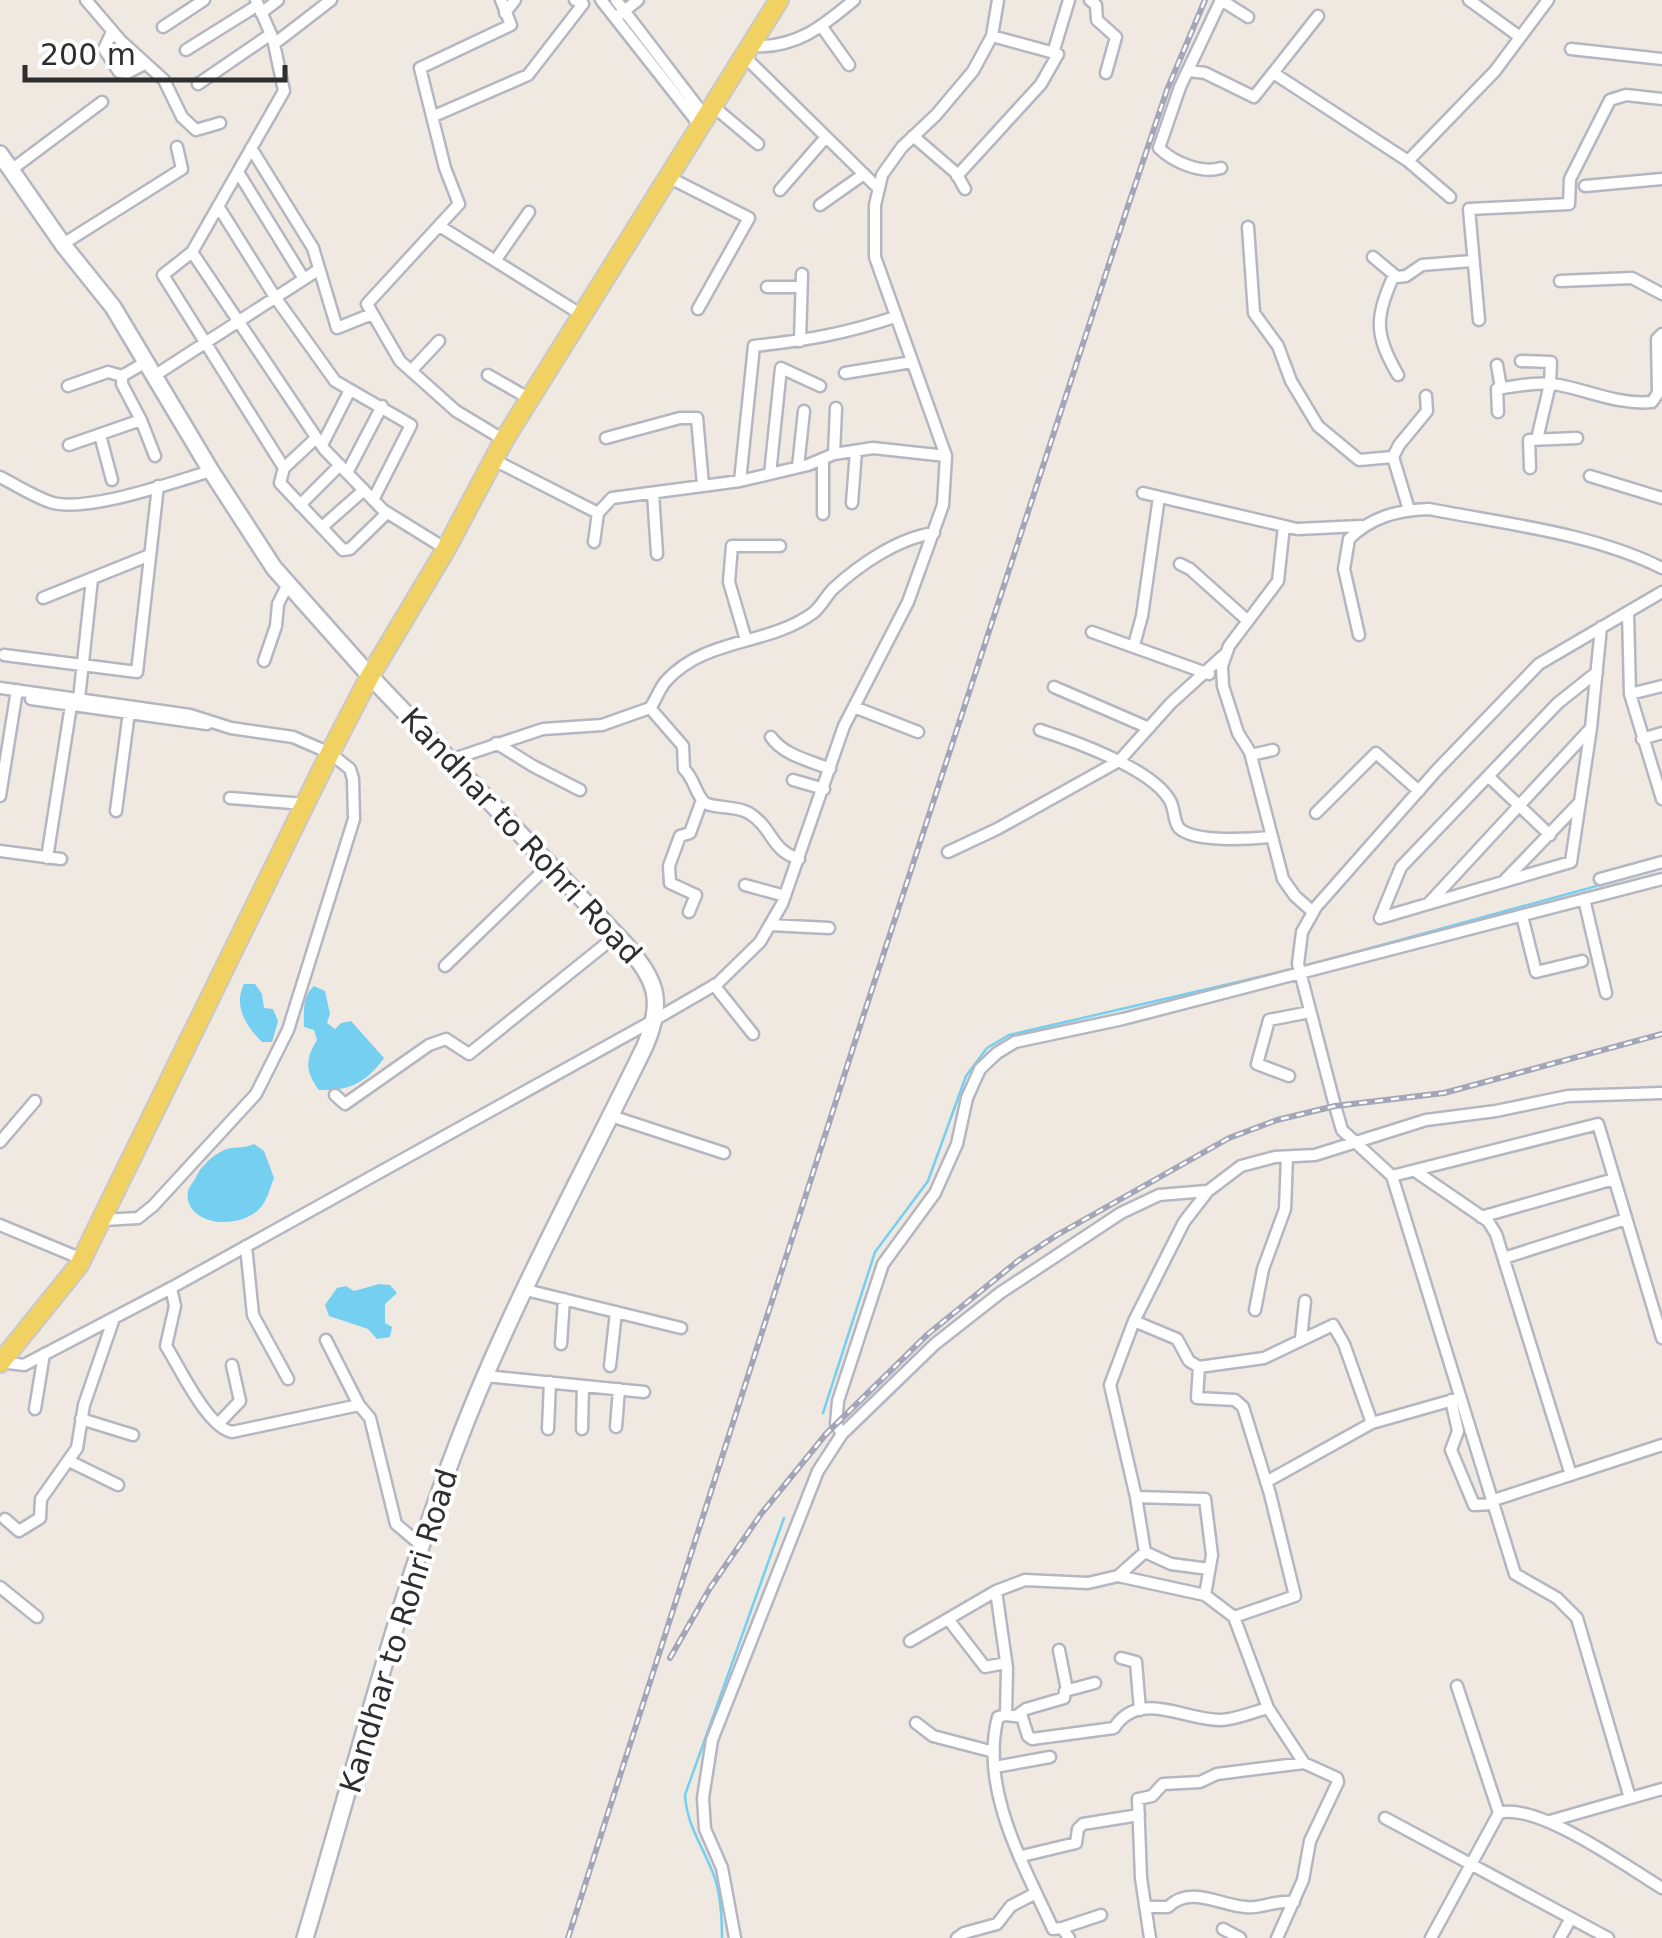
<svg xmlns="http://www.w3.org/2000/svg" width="1662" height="1938" viewBox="0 0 1662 1938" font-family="'DejaVu Sans',sans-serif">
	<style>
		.water { fill: #75cff0 }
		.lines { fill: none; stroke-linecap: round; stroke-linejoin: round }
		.stream { stroke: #75cff0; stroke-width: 2.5 }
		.street-casing { stroke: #b4b7c1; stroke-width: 15 }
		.secondary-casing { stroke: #b4b7c1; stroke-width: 20 }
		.primary-casing { stroke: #c9c9c9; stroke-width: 22 }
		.street { stroke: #fff; stroke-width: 10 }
		.secondary { stroke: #fff; stroke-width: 15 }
		.primary { stroke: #f2d163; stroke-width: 18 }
		.rail-casing { stroke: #a3a6b8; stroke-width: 6 }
		.rail { stroke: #fff; stroke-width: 2.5; stroke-dasharray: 8; stroke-linecap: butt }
		.labels { text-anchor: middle; stroke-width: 8; stroke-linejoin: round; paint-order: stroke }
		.street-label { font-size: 30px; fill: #2e2e2e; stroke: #fff }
	</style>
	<rect width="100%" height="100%" fill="#efe9e1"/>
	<path class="water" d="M244,984h11l7,10 2,14 9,1 5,12 -6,21h-10c-16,-16 -29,-36 -18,-58z
		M314,986l11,5 5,23 -3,9 8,6 6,-6 10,-2 33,37c-18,25 -35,33 -65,32 -14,-19 -14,-30 -2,-50l-3,-10 -10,-3c0,-15 -2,-31 10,-41z
		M254,1144l10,7 10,27c-4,9 -6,21 -13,29 -22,26 -79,17 -73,-16 1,-5 6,-9 8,-14 4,-10 17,-22 28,-27 9,-4 20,-1 30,-6z
		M379,1284l11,1 7,8 -12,11v19l7,4 -2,10 -13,2 -9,-10 -39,-13 -4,-11 12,-17 9,-2 8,5z"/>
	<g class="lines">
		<path class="stream" d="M1302,967l360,-99
			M823,1413l52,-161 53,-71 38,-105 21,-28 22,-13 285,-66
			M722,1938c0,-22 -1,-45 -9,-65 -11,-28 -26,-47 -28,-78l99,-277"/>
		<defs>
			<path id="street" d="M86,0l35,41 43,39 18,37 14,13 24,-7
				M256,0l17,39 11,52 -92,161 -29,23 121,193
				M501,0l10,25 -91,43 25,100 14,36 -92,100 33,57 56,50 48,29
				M601,0l100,127
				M616,0l91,119
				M1090,0l6,5 1,15 19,17 -10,36
				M1221,0l27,17
				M1469,0l51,37
				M261,13l17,-13
				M505,13l10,-13
				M619,15l19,-15
				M163,27l41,-27
				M822,27l27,38
				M112,32l-8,17 15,23 8,1 17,-9
				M274,44l57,-44
				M751,46c44,3 71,-19 103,-46
				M1571,49l91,10
				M186,50l72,-45
				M1053,53l16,-53
				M745,57l134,132
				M1189,71l16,2 49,24 64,-81
				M1278,76l130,85 42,36
				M198,84l73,-50
				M714,107l44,37
				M434,116l94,-41 55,-71 -8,-4
				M913,136l43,37 9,16
				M251,148l62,100 24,80 35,-14
				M1408,161l87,-90 53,-71
				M1221,168c-20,6 -48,-6 -62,-20l21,-61 41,-87
				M11,170l91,-68
				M238,172l66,107
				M957,176l84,-92 17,-30 -66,-18
				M670,178l79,40 -51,91
				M1585,186l77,-7
				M780,190l46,-53
				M820,205l44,-31
				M218,206l57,91 60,84 76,44 -38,75
				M441,227l141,88
				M1248,227l6,86 24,33 13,35 27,45 41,34 34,-3
				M63,244l119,-75 -5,-22
				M192,252l132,197 59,61 63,39
				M1373,257l24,20 9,-1 16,-11 50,-4
				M495,261l34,-49
				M1394,275c-19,43 -20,59 4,100
				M1560,281l72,-3 30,16
				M767,287h34
				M1479,320l-10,-111 100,-5 1,-25 40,-79 16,-5 36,4
				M800,341l2,-67
				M1521,361l30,1 -1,22 -13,55
				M1497,365l4,23
				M411,371l28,-30
				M845,373l67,-11
				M488,375l42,24
				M154,376l164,-106
				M68,386l40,-14 14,4
				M1498,412l-1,-23c20,-3 42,-8 62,-4 31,6 60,20 93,17l6,-9 -1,-54 5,-5
				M141,420l14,36
				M100,435l12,45
				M316,438l-32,30 -4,15 63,67 7,-1 37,-36
				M606,438l74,-20h17l6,67
				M69,445l72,-25 -19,-36v-8l24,-14
				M322,445l28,-55
				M834,454l2,-46
				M494,460l104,53
				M798,467l6,-56
				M1530,468l-1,-28 48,-2
				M347,473l35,-67
				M770,474l11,-106 39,18
				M1590,476l72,22
				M0,477c16,8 33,19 50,25 35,12 123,-20 161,-31
				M740,481l14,-135c54,-6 90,-12 141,-29
				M653,493l4,61
				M1143,493l154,36 64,-3
				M852,503l4,-52
				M300,505l40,-40
				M1409,510l-16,-53 6,-12 28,-34 -1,-15
				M823,514v-55
				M1284,526l-6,55 -49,65 -7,20 1,20 15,47 12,19 33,127 12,17 18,16
				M322,527l42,-37
				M594,542l4,-29 14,-15 128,-17 68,-16 26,-11 39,-6 73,8
				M1180,564l10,5 58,52
				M43,598l107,-43
				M1628,612l2,82 32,105
				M1092,632l117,42
				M1359,635l-15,-66 5,-30c22,-22 49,-29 80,-30 77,15 163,24 233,59
				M746,640l-17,-58 3,-36h48
				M1134,645l8,-29 17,-119
				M4,655l133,17 21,-186
				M264,661l12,-35 2,-22 10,-20
				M1054,687l95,41
				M0,688l190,27 41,13 62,9 37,16 20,16 3,10 1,40 -66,211 -32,64 -103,112 -15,12 -35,2
				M1630,694l32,-8
				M31,699l176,25
				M79,699l13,-120
				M854,707l64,25
				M650,708l33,38 1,23c10,9 11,24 20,33 8,7 31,3 45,11 25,16 21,37 50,46
				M1040,730c34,11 110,38 129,69 6,8 4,22 10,29 15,15 72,11 91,9
				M771,737c12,18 40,24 59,32
				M1642,739l20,-6
				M496,743l37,23 47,24
				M1251,755l22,-5
				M450,760l93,-31 59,-4 48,-17c6,-8 9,-19 16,-27 40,-44 102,-35 147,-68 8,-6 13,-17 20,-24 26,-24 65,-51 101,-56
				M1488,776l62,59
				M793,780l31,9
				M0,796l17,-106
				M230,798l75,6
				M116,811l13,-99
				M1316,813l60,-60 43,38
				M0,851l61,8
				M948,852l49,-23 122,-68 52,-58 53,-48
				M47,858l25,-159
				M1600,879l62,-17
				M1504,881l75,-78
				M745,885l40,11
				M1584,899l22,94
				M1429,903l162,-175
				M689,912l7,-17 -26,-12 -1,-17 11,-30 10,-3 12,-33
				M1522,916l14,56 46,-11
				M1380,918l191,-56 20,-134 10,-101
				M1380,918l21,-51 157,-164 39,-31
				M770,925l59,3
				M445,966l105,-102
				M714,985l39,49
				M1289,1076l-32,-12 12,-44 41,-8
				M335,1095l10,9 84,-59 17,-6 23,15 148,-119
				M611,1116l113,37
				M0,1142l35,-41
				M1415,1171l73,50 8,13 75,241
				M1392,1176l206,-52 64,214
				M1481,1217l133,-38
				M0,1225l82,34
				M246,1246l7,69 35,64
				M1504,1258l122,-39
				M171,1288l4,18 -9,40c14,22 41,81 66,86l127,-27 11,13 26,106 26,22
				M526,1290l155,38
				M1255,1310l8,-41 22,-60 2,-52
				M1134,1321l43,18 12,22 10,6 -2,31 38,2 8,7 27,87 25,102 -61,21
				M1301,1339l4,-38
				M326,1340l33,65
				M561,1344l3,-45
				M0,1362l24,3 147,-77 485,-269 62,-36 42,-41 22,-38 62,-178 64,-124 35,-97 3,-49 -71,-199v-52l7,-30 20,-28 34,-32 37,-44 19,-35 6,-36
				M610,1366l6,-54
				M1199,1367l65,-9 69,-33 11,19 28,79
				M486,1376l158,16
				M1451,1400l7,31 -7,19 23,55 18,-1
				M35,1409l9,-55
				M81,1419l52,16
				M219,1423l21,-22 -8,-36
				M616,1427l3,-38
				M548,1429l2,-47
				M582,1429l1,-43
				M842,1434l93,-90 65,-51 121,-80 38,-18 48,-4
				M69,1461l49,24
				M1266,1482l106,-59 88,-25
				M1136,1497l69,2 7,56 -7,40
				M1491,1501l171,-56
				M5,1519l14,12 21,-13 1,-19 36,-51 7,-43 30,-87
				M1145,1552l26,12 38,5
				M1118,1576l87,19 29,22 34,91 36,55 33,15 1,4 -28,59 -7,39 -26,58
				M0,1587l37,30
				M996,1591l11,77 -1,47 -8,2c-19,72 26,148 55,212l9,-1 7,10
				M948,1619l37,48 21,-4
				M910,1641l86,-50 29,-11 63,3 30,-7 27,-24 -9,-55 -26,-112 24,-64 50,-99 24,-31 33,-25 34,-9 40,-2 111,-35 70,-9 72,-15 94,-3
				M1059,1650l8,40
				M1121,1658l15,4 4,48
				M1457,1686l42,127
				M1019,1714l7,-5 38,-11 1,-7 30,-8
				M1006,1715l16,2 6,19 4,3 82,-11c25,-39 70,-8 106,-8 14,0 33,-8 48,-12
				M916,1723l17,13 61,16
				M995,1767l55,-10
				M1630,1798l-53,-180 -20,-20 -42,-24 -123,-398 -50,-46 -7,-24 -37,-142 4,-32 14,-25 120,-136 103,-107 123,-72
				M1385,1818l223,120
				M1550,1821l112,-32
				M1022,1856l54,-13 2,-14 5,-5 56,-9
				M1145,1907h23c22,-22 51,-2 78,0 14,2 29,-7 48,-5
				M1062,1928l39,-13
				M1223,1929l17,9
				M735,1938l-13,-70 -17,-39 -2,-31 9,-58 106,-269 24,-37 -6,-10 2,-23 45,-137 52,-71 22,-49 10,-46 13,-29 17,-16 18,-11 108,-23 539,-140
				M957,1938l7,-5 33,-9 14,-18 25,-13
				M1150,1938l-9,-60 -3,-79 14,-3 11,-12 37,-2 17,-8 87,-11
				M1431,1938l68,-125c39,-11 128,54 163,75
				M1560,1938l11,-20"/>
			<path id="secondary" d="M0,154l64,92 49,61 98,164 63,97 96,108 256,269c31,37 38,55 19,101 -64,132 -136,262 -188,399 -61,160 -103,329 -152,493"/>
			<path id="primary" d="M0,1363l79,-98 251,-512 40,-77 76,-127 58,-109 275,-440"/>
		</defs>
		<use href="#street" class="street-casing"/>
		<use href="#secondary" class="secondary-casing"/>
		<use href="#primary" class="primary-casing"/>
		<use href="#street" class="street"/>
		<use href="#secondary" class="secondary"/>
		<use href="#primary" class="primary"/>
		<defs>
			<path id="rail" d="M670,1658l40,-70 51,-74 65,-80 102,-100 91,-74 38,-25 172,-97 48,-18 58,-14 109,-13 218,-59
				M568,1938l293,-915 267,-817 39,-116 38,-90"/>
		</defs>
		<use href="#rail" class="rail-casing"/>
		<use href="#rail" class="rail"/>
	</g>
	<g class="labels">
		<g class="street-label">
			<text transform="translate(521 836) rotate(47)" y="10">Kandhar to Rohri Road</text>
			<text transform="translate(399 1631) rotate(-73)" y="10">Kandhar to Rohri Road</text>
		</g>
	</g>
	<path d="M25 65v15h260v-15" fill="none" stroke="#2e2e2e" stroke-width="5"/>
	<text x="40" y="65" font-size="30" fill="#2e2e2e" stroke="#ffffff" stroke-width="8" paint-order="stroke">200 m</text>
</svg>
